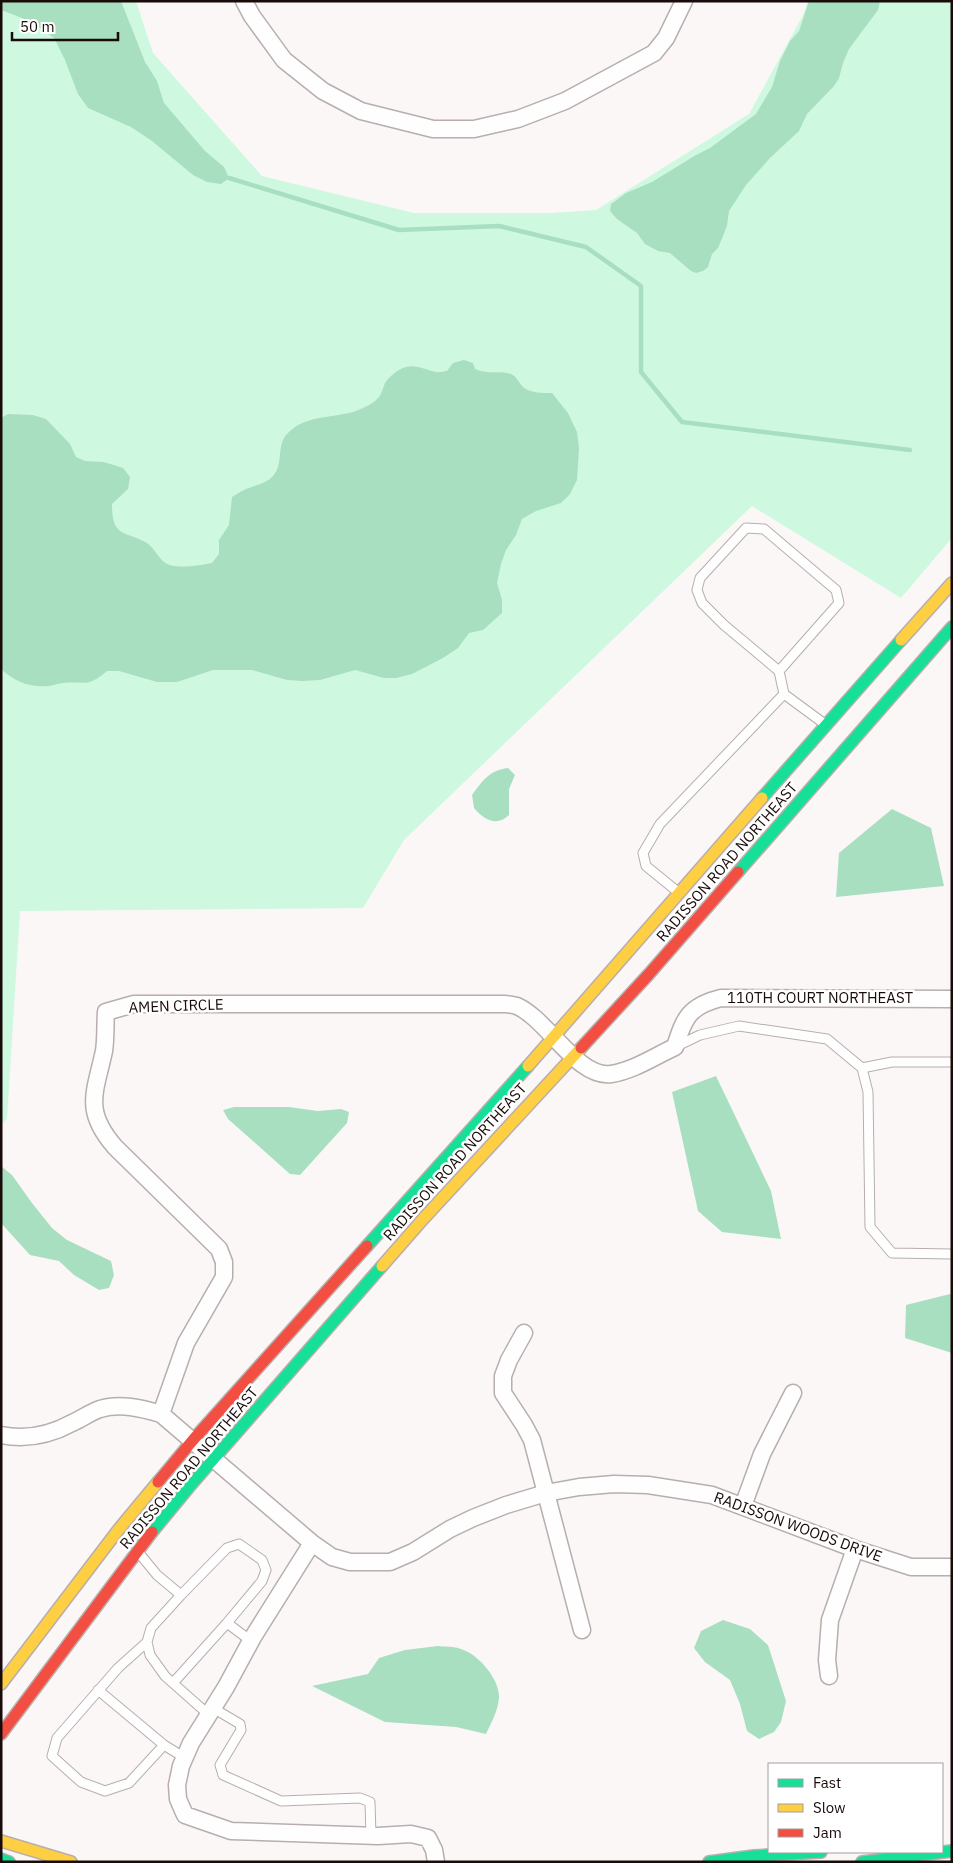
<svg xmlns="http://www.w3.org/2000/svg" width="953" height="1863" viewBox="0 0 953 1863" font-family="'IBM Plex Sans',sans-serif">
	<style>
		.green { fill: #cff8e0 }
		.water { fill: #a8dfc0 }
		.lines { fill: none; stroke-linecap: round; stroke-linejoin: round }
		.stream { stroke: #a8dfc0; stroke-width: 4.5 }
		.lane-casing { stroke: #b7aead; stroke-width: 11 }
		.street-casing { stroke: #b7aead; stroke-width: 19 }
		.fast-casing { stroke: #b7aead; stroke-width: 14 }
		.slow-casing { stroke: #b7aead; stroke-width: 14 }
		.jam-casing { stroke: #b7aead; stroke-width: 14 }
		.lane { stroke: #fffefe; stroke-width: 9 }
		.street { stroke: #fffefe; stroke-width: 16 }
		.fast { stroke: #16e098; stroke-width: 11 }
		.slow { stroke: #ffcf43; stroke-width: 11 }
		.jam { stroke: #f24e42; stroke-width: 11 }
		.labels { text-anchor: middle; stroke-width: 5; stroke-linejoin: round; paint-order: stroke }
		.street-label { font-size: 15px; fill: #180b09; stroke: #fff }
	</style>
	<rect width="100%" height="100%" fill="#fcf7f7"/>
	<path class="green" d="M1,1h135l17,52 109,123 152,37h138l44,-3 153,-96 54,-99 5,-14h144v537l-51,60 -149,-92 -348,334 -41,68 -343,3 -13,208 -6,6z"/>
	<path class="water" d="M1,1h120l24,61 12,19 7,22 41,48 19,16 5,11 -8,6 -14,-2 -14,-7 -41,-34 -21,-14 -43,-19 -10,-14 -13,-34 -11,-22 -24,-17 -29,-11z
		M809,1h71l-2,9 -29,39 -6,14 -4,15 -5,8 -27,28 -8,17 -29,27 -24,27 -17,26 -2,15 -6,15 -3,7 -6,6 -4,13 -5,4 -7,2 -5,-2 -21,-18 -12,-2 -13,-7 -8,-11 -20,-14 -7,-8 1,-7 15,-11 26,-11 44,-27 14,-7 46,-34 16,-27 8,-26 10,-20 9,-10z
		M464,360l9,3 2,6c13,6 26,1 36,5 5,2 7,7 11,12 6,7 21,7 30,7l16,20 9,19 2,16 -2,32 -7,14 -9,9 -25,8 -14,8 -6,16 -10,15 -5,14 -4,19 5,17v13l-19,17 -14,3 -11,15 -15,10 -31,16 -16,4h-12l-29,-8 -35,10 -18,1 -15,-1 -35,-10h-39l-36,12h-20l-38,-11h-12c-20,17 -21,10 -44,12 -5,0 -10,3 -15,3 -18,2 -34,-5 -47,-17v-251l7,-4 25,1 13,4 24,25 6,13 9,4 19,1 19,6 7,9 -2,12 -16,15c0,35 13,26 35,39 6,4 10,12 16,18 10,10 37,4 49,2l7,-9v-14l10,-15 3,-28c5,-3 9,-6 14,-8 9,-4 20,-5 27,-13 11,-12 3,-30 14,-42 20,-22 52,-14 76,-26 5,-2 13,-7 16,-11 3,-4 4,-9 6,-14 4,-6 13,-14 21,-16 10,-3 20,3 30,5 3,1 8,-1 11,-1l6,-8z
		M508,768l7,7 -6,14v26c-12,12 -25,5 -35,-7l-2,-13c10,-14 18,-25 36,-27z
		M892,809l39,19 13,58 -108,11 3,-44z
		M716,1076l55,115 10,48 -59,-7 -24,-21 -26,-119z
		M234,1107h55l29,4 23,-2 8,3 -2,11 -47,52 -10,-1 -62,-55 -5,-9z
		M1,1166l11,9 20,28 20,25 15,12 44,21 3,14 -5,13 -10,2 -25,-15 -15,-14 -29,-6 -29,-32z
		M950,1294l2,1v58l-47,-15 1,-33z
		M723,1620l27,9 18,16 18,56 -5,21 -7,10 -15,7 -12,-8 -7,-27 -10,-24 -25,-18 -11,-14 7,-17z
		M438,1646c7,1 16,0 23,3 17,5 39,30 38,49 -1,13 -8,25 -13,36l-30,-7 -71,-5 -73,-36 56,-12 11,-16 26,-8z"/>
	<g class="lines">
		<path class="stream" d="M229,178l170,52 100,-4 87,21 55,39v86l41,50 228,28"/>
		<defs>
			<path id="lane" d="M779,671l60,-68 -3,-13 -72,-61 -18,-1 -46,50 -3,12 5,13 22,22 55,46 5,23
				M678,892l-32,-26 -3,-13 17,-29 124,-130 42,31
				M675,1047l25,-12 39,-9 88,13 35,29 6,24 2,135 22,26 60,1
				M862,1068l30,-6h60
				M139,1553l18,22 24,20 -30,33 -4,14 3,13 15,21 44,39
				M181,1595l46,-47 12,-4 23,16 4,10 -4,11 -35,42
				M147,1642l-29,26 -61,70 -5,18 29,26 24,9 24,-8 35,-38 21,13
				M173,1683l54,-60 24,18
				M98,1690l66,55
				M213,1708l27,16 1,6 -21,35 3,10 58,26 79,-3 10,4 1,34"/>
			<path id="street" d="M244,1l8,15 32,44 39,31 38,20 72,18h41l44,-10 47,-18 89,-48 12,-15 18,-37
				M524,1333l-15,27 -6,16v17l21,32 8,15 50,190
				M161,1414l25,-71 38,-66v-15l-5,-13 -104,-102c-32,-37 -20,-54 -11,-96 2,-13 1,-26 2,-39l28,-8h371c4,0 8,1 12,2 30,13 61,73 94,68 22,-3 44,-18 64,-27 9,-29 14,-41 46,-49l231,1
				M1,1435c25,5 49,0 71,-12 9,-4 19,-11 28,-14 20,-6 41,-1 61,5l151,129 20,14 18,5h40l23,-10 37,-23 23,-11 33,-13 40,-12 33,-6 35,-3 34,1 64,10 143,54 56,18h41
				M743,1506l19,-52 31,-61
				M312,1543l-59,94 -27,50 -35,56 -10,23 -4,19 1,14 7,16 46,16 147,5 33,-2 17,4 6,12 2,12
				M829,1676l-2,-16 3,-40 25,-71"/>
			<path id="fast" d="M762,798l139,-158
				M738,872l214,-245
				M367,1246l161,-180
				M152,1532l37,-45 193,-221
				M1,1859l8,3
				M709,1862l45,-6 67,-4
				M862,1862l90,-11"/>
			<path id="slow" d="M901,640l51,-57
				M528,1066l234,-268
				M382,1266l42,-48 157,-170
				M1,1684l118,-155 39,-47
				M1,1841l70,21"/>
			<path id="jam" d="M581,1048l68,-74 89,-102
				M158,1482l35,-42 174,-194
				M1,1734l151,-202"/>
		</defs>
		<use href="#lane" class="lane-casing"/>
		<use href="#street" class="street-casing"/>
		<use href="#fast" class="fast-casing"/>
		<use href="#slow" class="slow-casing"/>
		<use href="#jam" class="jam-casing"/>
		<use href="#lane" class="lane"/>
		<use href="#street" class="street"/>
		<use href="#fast" class="fast"/>
		<use href="#slow" class="slow"/>
		<use href="#jam" class="jam"/>
	</g>
	<g class="labels">
		<g class="street-label">
			<text transform="translate(727 862) rotate(-49)" y="5">RADISSON ROAD NORTHEAST</text>
			<text x="820" y="1003">110TH COURT NORTHEAST</text>
			<text transform="translate(176 1006) rotate(-2)" y="5">AMEN CIRCLE</text>
			<text transform="translate(455 1162) rotate(-48)" y="5">RADISSON ROAD NORTHEAST</text>
			<text transform="translate(189 1468) rotate(-50)" y="5">RADISSON ROAD NORTHEAST</text>
			<text transform="translate(798 1527) rotate(20)" y="5">RADISSON WOODS DRIVE</text>
		</g>
	</g>
	<rect width="953" height="1863" fill="none" stroke="#180b09" stroke-width="5"/>
	<rect x="768" y="1763" width="175" height="90" fill="#ffffff" stroke="#a39d9d"/>
	<rect x="778" y="1779" width="25" height="8" fill="#16e098" stroke="#a39d9d"/>
	<text x="813" y="1788" font-size="15" fill="#180b09">Fast</text>
	<rect x="778" y="1804" width="25" height="8" fill="#ffcf43" stroke="#a39d9d"/>
	<text x="813" y="1813" font-size="15" fill="#180b09">Slow</text>
	<rect x="778" y="1829" width="25" height="8" fill="#f24e42" stroke="#a39d9d"/>
	<text x="813" y="1838" font-size="15" fill="#180b09">Jam</text>
	<path d="M12 32v8h106v-8" fill="none" stroke="#180b09" stroke-width="2.5"/>
	<text x="20" y="32" font-size="15" fill="#180b09" stroke="#ffffff" stroke-width="4" paint-order="stroke">50 m</text>
</svg>
